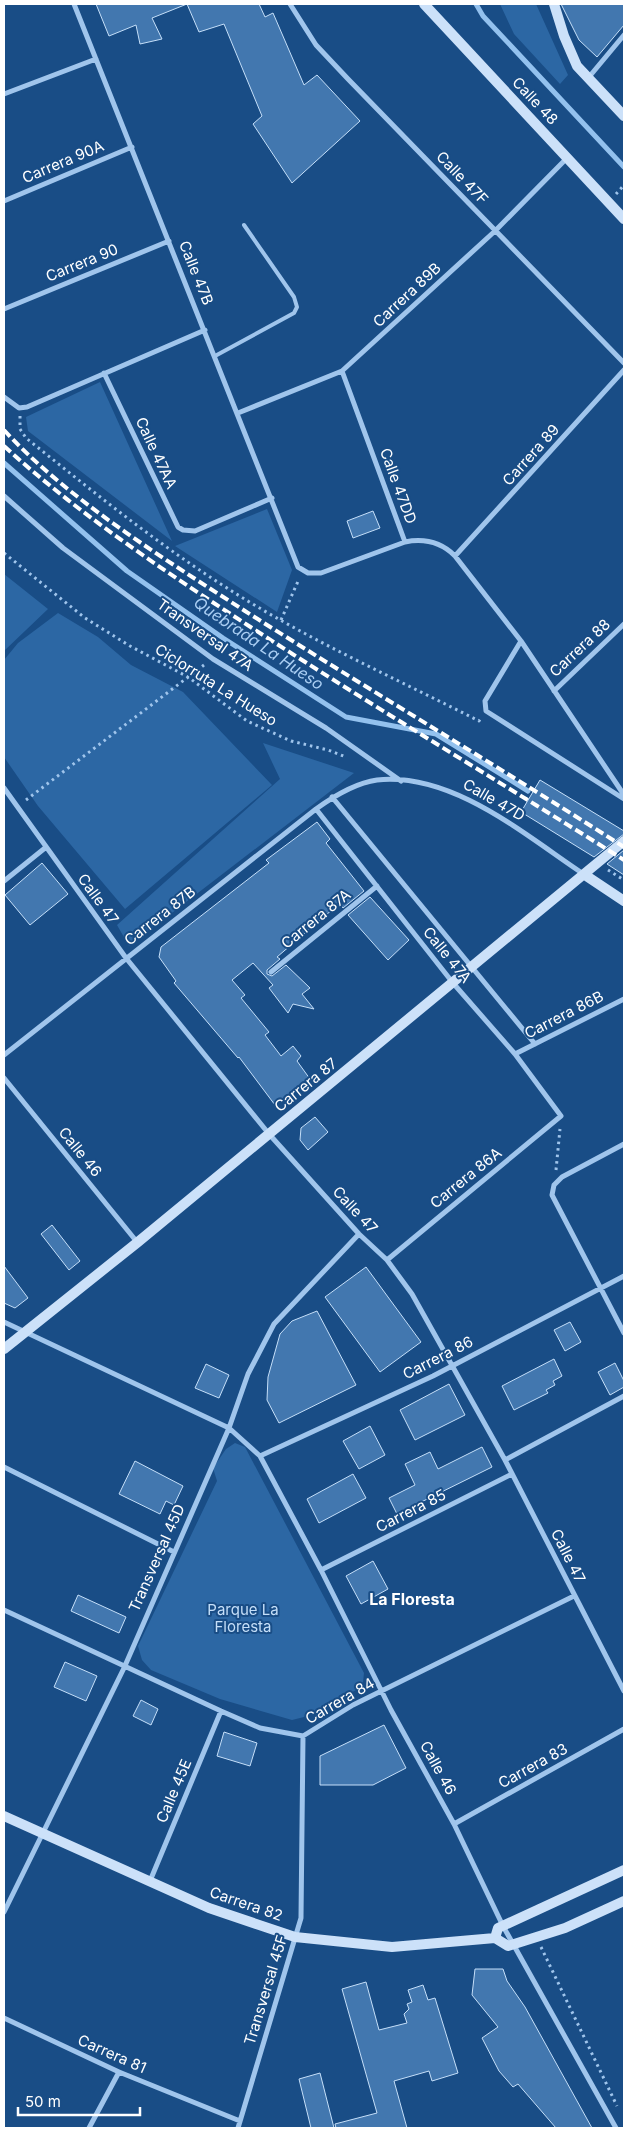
<svg xmlns="http://www.w3.org/2000/svg" width="628" height="2132" viewBox="0 0 628 2132" font-family="Inter,sans-serif">
	<style>
		.green { fill: #2c67a4 }
		.lines { fill: none; stroke-linecap: round; stroke-linejoin: round }
		.stream { stroke: #93c1ee; stroke-width: 5 }
		.building { fill: #4277af; stroke: #c5dff9 }
		.path { stroke: #a0c5ec; stroke-width: 3; stroke-dasharray: 2.5 4; stroke-linecap: butt }
		.lane { stroke: #a0c5ec; stroke-width: 4 }
		.street { stroke: #a0c5ec; stroke-width: 5 }
		.secondary { stroke: #cce1f9; stroke-width: 10 }
		.rail { stroke: #fff; stroke-width: 4; stroke-dasharray: 9 4; stroke-linecap: butt }
		.labels { text-anchor: middle; stroke-width: 4; stroke-linejoin: round; paint-order: stroke }
		.street-label { font-size: 15px; fill: #fff; stroke: #194d86 }
		.park-label { font-size: 15px; fill: #c5dff9; stroke: #194d86 }
		.water-label { font-size: 16px; font-style: italic; fill: #abcff4; stroke: #194d86 }
		.neighbourhood-label { font-size: 16px; font-weight: bold; fill: #fff; stroke: #194d86 }
	</style>
	<rect width="100%" height="100%" fill="#194d86"/>
	<path class="green" d="M500,4h36l32,71 -8,9 -46,-50z
		M100,382l72,159 -144,-110 -2,-14z
		M267,509l25,61 -15,42 -102,-66z
		M4,574l44,35 -44,42z
		M58,613l40,24 33,28 52,27 89,93 -147,124 -87,-103 -34,-49v-97l14,-17z
		M263,743l91,30 -225,173 -12,-21 163,-146z
		M235,1443l10,4 119,226 -1,9 -5,7 -54,28 -12,3 -72,-21 -69,-29 -9,-10 -4,-14 79,-165 -4,-13 13,-19z"/>
	<g class="lines">
		<path class="stream" d="M476,4l7,12 141,151
			M4,463l123,108 96,67 123,79 90,17 92,57"/>
	</g>
	<path class="building" d="M96,4h91l-35,14 10,21 -22,5 -4,-19 -27,11z
		M187,4h72l6,13 8,-4 31,72 13,-10 43,46 -68,62 -39,-59 9,-8 -38,-92 -25,8z
		M561,4h63v21l-27,32 -18,-17z
		M373,511l7,17 -27,10 -6,-17z
		M540,780l84,51v3l-30,23 -73,-45z
		M317,822l13,17 -4,4 38,48 -21,17 -3,-4 -7,5 -56,48 3,2 -13,11v4l5,2 14,-11 24,23 -8,6 12,15 -21,-5 -5,9 -19,-25 4,-3 -20,-22 -21,17 13,15 -4,3 28,34 -4,3 16,21 12,-10 8,10 -4,5 13,18 -35,26 -36,-48 -1,1 -64,-75 2,-2 -17,-24 2,-10 108,-84 -3,-3z
		M624,850v25l-17,-11z
		M42,863l26,31 -38,31 -25,-30z
		M370,897l39,43 -21,20 -40,-45z
		M315,1117l13,15 -20,18 -8,-10 1,-12z
		M52,1225l28,36 -11,9 -28,-36z
		M4,1266l24,32 -13,10 -11,-5z
		M366,1267l55,75 -41,30 -55,-75z
		M317,1311l39,74 -77,38 -12,-23 1,-23 12,-43 12,-13z
		M570,1322l11,20 -16,9 -11,-21z
		M554,1359l8,17 -9,5 2,4 -9,5 2,3 -34,17 -12,-24z
		M615,1363l9,18v6l-14,8 -12,-23z
		M206,1364l23,11 -10,23 -24,-10z
		M449,1384l16,31 -50,25 -15,-30z
		M370,1426l15,29 -26,14 -16,-28z
		M482,1447l10,20 -95,47 -8,-16 26,-13 -10,-21 25,-12 8,17z
		M135,1461l48,25 -9,19 -8,-4 -6,13 -41,-20z
		M353,1474l13,24 -47,25 -12,-24z
		M373,1561l15,28 -27,15 -15,-28z
		M78,1595l48,22 -7,16 -48,-22z
		M65,1662l32,14 -11,25 -32,-14z
		M141,1700l17,9 -7,16 -18,-9z
		M384,1725l22,43 -33,17h-53v-29z
		M224,1732l33,11 -7,23 -33,-10z
		M475,1969h28l4,12 18,26 67,121h-36l-38,-44 -5,3 -14,-16 -17,-33 16,-11 -26,-32z
		M366,1982l13,48 28,-7 -3,-9 5,-5 -2,-5 5,-2 -4,-12 15,-5 5,15 7,-2 23,75 -26,8 -3,-10 -35,10 13,47h-71l-1,-4 42,-11 -35,-124z
		M320,2073l14,55h-23l-12,-49z"/>
	<g class="lines">
		<path class="path" d="M616,194l8,-9
			M20,416v13l6,9c65,52 130,105 201,150 79,51 168,90 252,133l2,-3
			M4,553l81,65 45,28 58,31 59,44 44,20 37,9 18,7
			M281,620l18,-41
			M26,800l178,-135
			M608,870l16,10
			M556,1170l4,-41
			M541,1947l76,159"/>
		<path class="lane" d="M215,356l79,-43 3,-6 -3,-10 -50,-72"/>
		<path class="street" d="M74,4l224,563 10,6h13l84,-31c20,-4 36,0 50,14l66,85 103,154
			M290,4l26,41 32,34 276,284
			M589,77l35,-42
			M4,94l92,-35
			M4,201l128,-54
			M4,309l165,-68
			M342,371l63,171
			M104,373l74,154 5,3 12,1 77,-33
			M4,397l15,11 8,-1 178,-77
			M238,413l104,-42 153,-140 72,-73
			M4,496l59,52 150,111 113,69 75,53
			M455,556l169,-186
			M521,641l-36,60 1,10 138,88
			M554,691l70,-67
			M4,788l122,170 143,176 90,100 28,26 25,34 93,166 119,231
			M332,797l203,247
			M316,809l137,174 62,71 46,62 -174,144
			M4,881l41,-33
			M271,972l106,-86
			M515,1054l109,-55
			M4,1055l312,-246c18,-13 39,-26 61,-29 76,-8 149,56 208,95
			M4,1078l133,164
			M624,1144l-62,33 -8,8 -2,10 72,138
			M4,1322l225,106 31,28 61,114 70,140 63,114 49,102 113,202
			M260,1456l173,-80 191,-100
			M505,1460l119,-64
			M4,1467l170,85
			M321,1570l191,-96
			M4,1610l217,101 39,17 43,8 50,-31 221,-109
			M454,1824l170,-95
			M150,1881l71,-170
			M4,1912l120,-244 105,-240 19,-54 26,-50 85,-90
			M4,2018l115,54 121,49
			M89,2128l30,-56
			M238,2128l63,-210 2,-182"/>
		<path class="secondary" d="M424,4l200,215
			M554,4l10,32 13,30 47,50
			M585,875l39,26
			M4,1349l134,-107 486,-401
			M4,1816l205,92 86,29 97,10 103,-9 13,8 57,-18 59,-27
			M495,1938l3,-10 126,-58"/>
		<path class="rail" d="M4,430c63,69 162,130 241,181 126,80 254,156 379,236
			M4,446c80,73 171,132 262,191 118,76 239,148 358,223"/>
	</g>
	<g class="labels">
		<g class="street-label">
			<text transform="translate(535 101) rotate(47)" y="5">Calle 48</text>
			<text transform="translate(63 162) rotate(-23)" y="5">Carrera 90A</text>
			<text transform="translate(462 178) rotate(46)" y="5">Calle 47F</text>
			<text transform="translate(82 263) rotate(-22)" y="5">Carrera 90</text>
			<text transform="translate(196 273) rotate(68)" y="5">Calle 47B</text>
			<text transform="translate(407 295) rotate(-43)" y="5">Carrera 89B</text>
			<text transform="translate(156 453) rotate(65)" y="5">Calle 47AA</text>
			<text transform="translate(531 455) rotate(-48)" y="5">Carrera 89</text>
			<text transform="translate(398 486) rotate(70)" y="5">Calle 47DD</text>
			<text transform="translate(205 635) rotate(35)" y="5">Transversal 47A</text>
			<text transform="translate(580 648) rotate(-43)" y="5">Carrera 88</text>
			<text transform="translate(216 685) rotate(32)" y="5">Ciclorruta La Hueso</text>
			<text transform="translate(494 800) rotate(30)" y="5">Calle 47D</text>
			<text transform="translate(98 899) rotate(54)" y="5">Calle 47</text>
			<text transform="translate(160 916) rotate(-38)" y="5">Carrera 87B</text>
			<text transform="translate(316 919) rotate(-39)" y="5">Carrera 87A</text>
			<text transform="translate(447 955) rotate(51)" y="5">Calle 47A</text>
			<text transform="translate(564 1015) rotate(-27)" y="5">Carrera 86B</text>
			<text transform="translate(306 1085) rotate(-39)" y="5">Carrera 87</text>
			<text transform="translate(80 1152) rotate(51)" y="5">Calle 46</text>
			<text transform="translate(466 1178) rotate(-39)" y="5">Carrera 86A</text>
			<text transform="translate(355 1210) rotate(47)" y="5">Calle 47</text>
			<text transform="translate(438 1358) rotate(-27)" y="5">Carrera 86</text>
			<text transform="translate(411 1511) rotate(-27)" y="5">Carrera 85</text>
			<text transform="translate(568 1556) rotate(63)" y="5">Calle 47</text>
			<text transform="translate(157 1558) rotate(-66)" y="5">Transversal 45D</text>
			<text transform="translate(340 1701) rotate(-30)" y="5">Carrera 84</text>
			<text transform="translate(533 1766) rotate(-29)" y="5">Carrera 83</text>
			<text transform="translate(438 1768) rotate(61)" y="5">Calle 46</text>
			<text transform="translate(174 1791) rotate(-67)" y="5">Calle 45E</text>
			<text transform="translate(246 1904) rotate(19)" y="5">Carrera 82</text>
			<text transform="translate(266 1990) rotate(-73)" y="5">Transversal 45F</text>
			<text transform="translate(112 2054) rotate(24)" y="5">Carrera 81</text>
		</g>
		<g class="park-label">
			<text x="243" y="1615">Parque La<tspan x="243" dy="17">Floresta</tspan></text>
		</g>
		<g class="water-label">
			<text transform="translate(259 643) rotate(34)" y="6">Quebrada La Hueso</text>
		</g>
		<g class="neighbourhood-label">
			<text x="412" y="1605">La Floresta</text>
		</g>
	</g>
	<rect width="628" height="2132" fill="none" stroke="#ffffff" stroke-width="10"/>
	<path d="M18 2107v8h122v-8" fill="none" stroke="#ffffff" stroke-width="2.5"/>
	<text x="25" y="2107" font-size="15" fill="#ffffff" stroke="#194d86" stroke-width="4" paint-order="stroke">50 m</text>
</svg>
